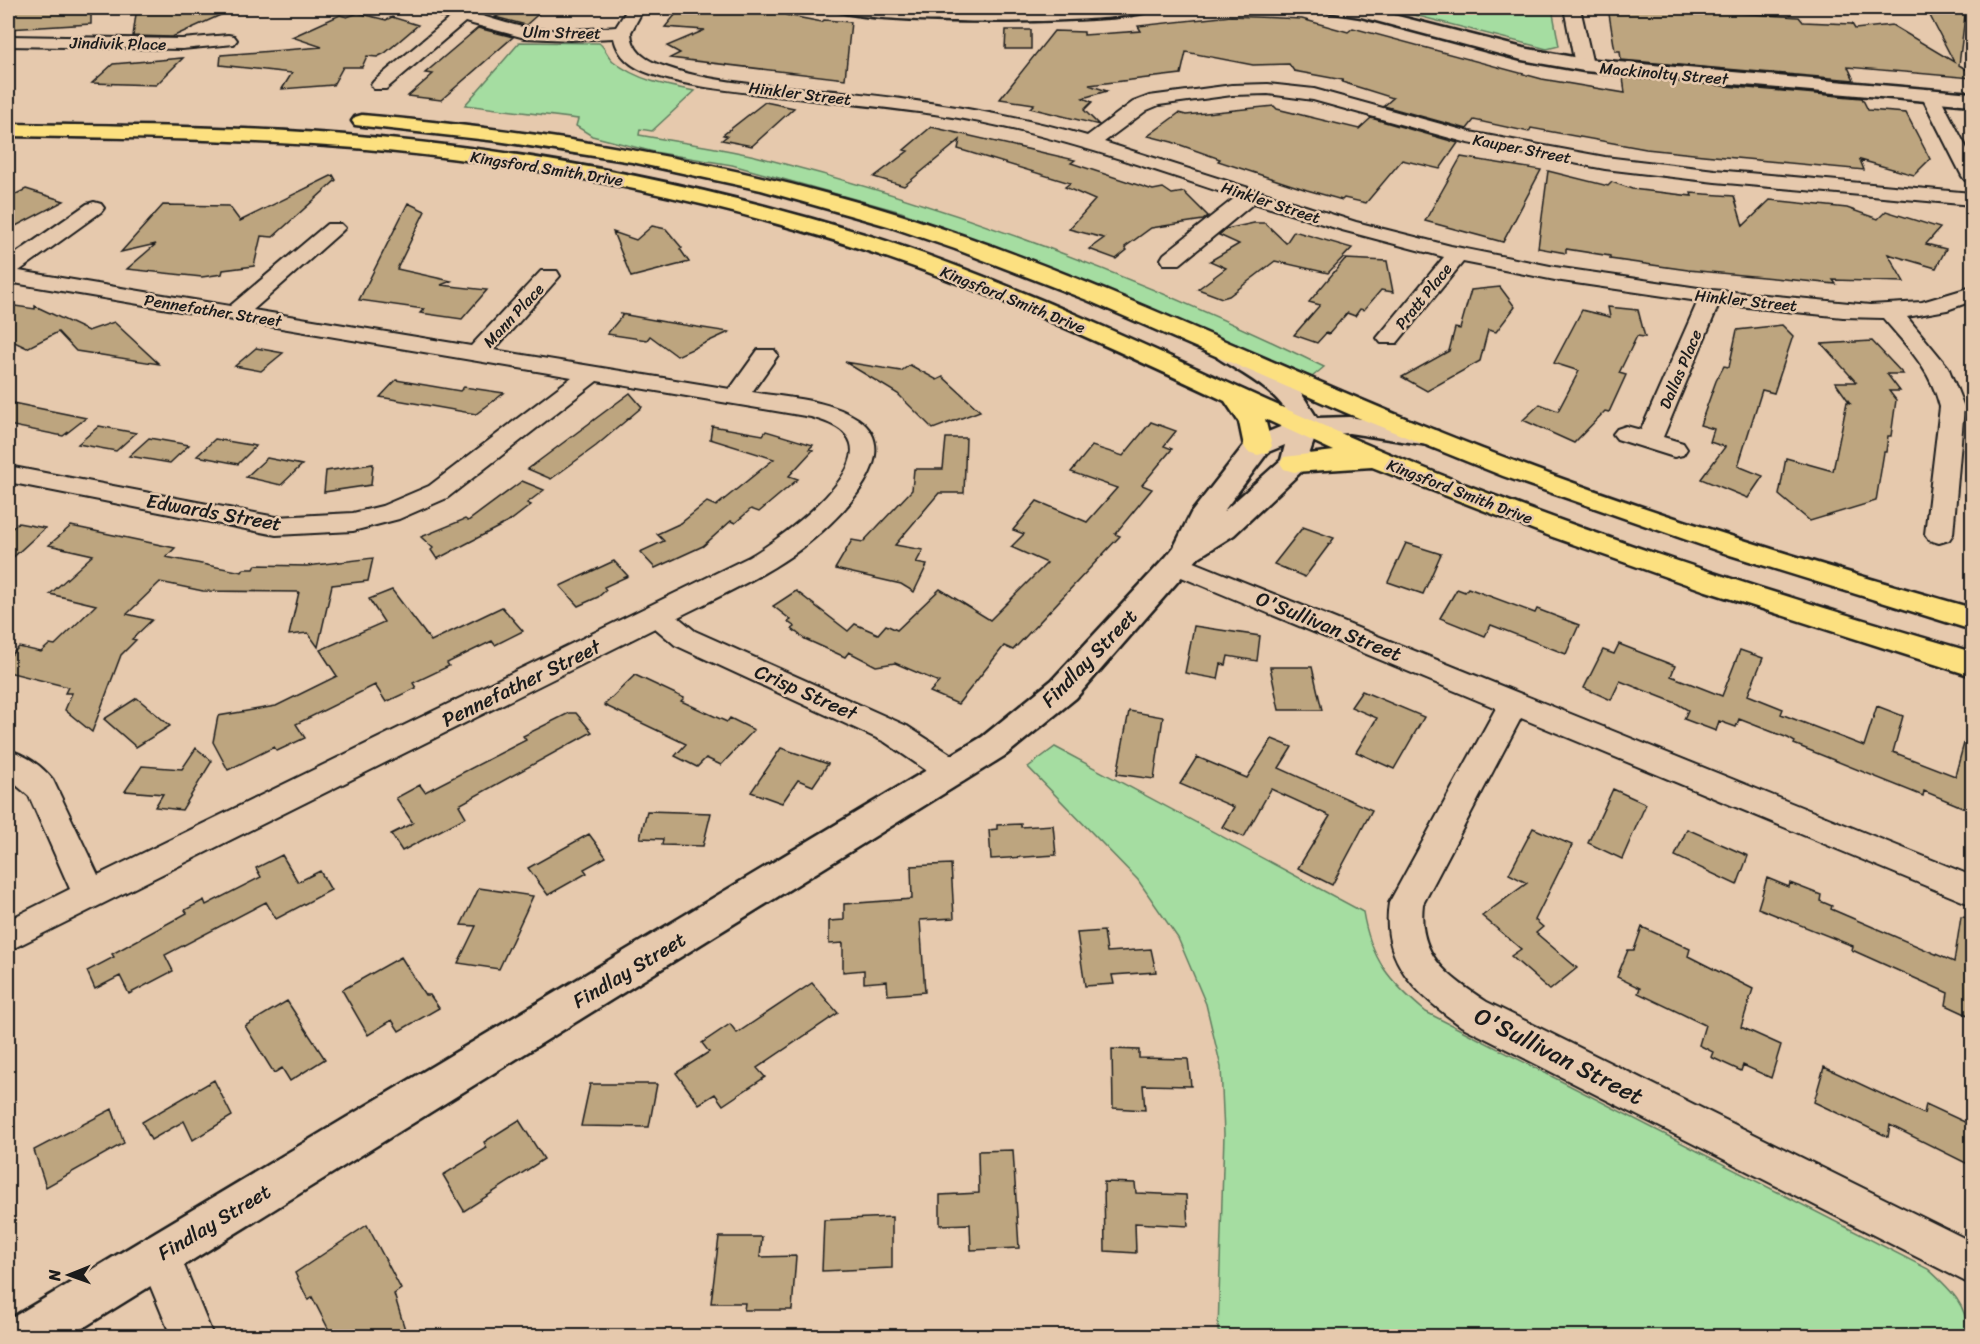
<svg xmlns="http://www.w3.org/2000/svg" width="1980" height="1344" viewBox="0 0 1980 1344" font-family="Sriracha,sans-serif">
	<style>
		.green { fill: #a5dda1; stroke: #607c5e; stroke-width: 1.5 }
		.building { fill: #bda57f; stroke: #1c1c1c; stroke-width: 1.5 }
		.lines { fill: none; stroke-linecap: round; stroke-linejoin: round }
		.street-casing { stroke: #1c1c1c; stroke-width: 4 }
		.secondary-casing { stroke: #1c1c1c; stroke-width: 5 }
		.primary-casing { stroke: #1c1c1c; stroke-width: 5 }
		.street { fill: #e6c9ad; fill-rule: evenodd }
		.secondary { fill: #e6c9ad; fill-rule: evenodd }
		.primary { fill: #fce080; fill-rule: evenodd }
		.labels { text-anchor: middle; stroke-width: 5; stroke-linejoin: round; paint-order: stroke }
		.far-street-label { font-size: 16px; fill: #1c1c1c; stroke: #e6c9ad }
		.street-label { font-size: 20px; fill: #1c1c1c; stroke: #e6c9ad }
		.near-street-label { font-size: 24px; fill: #1c1c1c; stroke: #e6c9ad }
	</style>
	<rect width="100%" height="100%" fill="#e6c9ad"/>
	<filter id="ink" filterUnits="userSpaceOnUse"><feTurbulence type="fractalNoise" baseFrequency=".0167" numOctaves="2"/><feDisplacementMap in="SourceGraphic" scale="12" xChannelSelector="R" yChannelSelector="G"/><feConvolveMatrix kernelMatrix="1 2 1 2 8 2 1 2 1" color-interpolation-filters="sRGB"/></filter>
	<g filter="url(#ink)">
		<path class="green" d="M1387,8h165l7,38 -12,3z
			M520,42l79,1c6,4 8,13 14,18 23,19 54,25 82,30l-43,40 -12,-2 -1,6c39,7 79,12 116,21 197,50 387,122 569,211l-12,10 -231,-97 -180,-68 -169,-47 -78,-13 -62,-16 -16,-10 2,-7 -113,-14z
			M1055,747l308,165c8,48 27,70 63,100l502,257c20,18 43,38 38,67h-737l-11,-5 6,-197 -3,-67 -15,-63 -28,-66 -40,-58 -110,-113z"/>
		<path class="building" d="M8,8h83v16l-83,5z
			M174,8h62l-64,29 -39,-1 3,-22z
			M515,8h30l-19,17 -31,-8z
			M681,8h104l1,7 36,7 2,-2 27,2 -6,57 -175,-21 10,-5 -13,-7 38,-16 -40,-3z
			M1608,8h54l137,9 4,5 49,2 3,5 37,-4 62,37 -28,-54h40l-7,57 13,8v5l-124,-11 6,13 -233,-20 -1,-9h-5z
			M358,13l28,7 6,-3 26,8 -33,28 -8,4 -10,-1 -5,11h-19l-10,18 -51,4 10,-16 -72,-8 1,-10 101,-8 -30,-10 48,-22 7,2z
			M1231,16l71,3 46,13 5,-4 189,51 83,14 -2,-16 239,21 6,12 38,3 24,46 -16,16 -54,-15 4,10 -161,-15 -57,-6 -115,-21 -2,4 -55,-12 -7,9 -83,-23 9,-8 -51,-16 1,-2 -49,-9 -5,-7 -36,1 -67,-13 -5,22 -92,11 18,6 -24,7 9,4 -8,8 15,15 -69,-17 4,-4 -34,-5 54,-68 30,1v3l57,-4 -3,-5z
			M478,28l35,9 -72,63 -33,-4 25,-22 -8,-1z
			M1006,30h25v19h-26z
			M183,58l-27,27 -64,-2 21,-19z
			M765,102l29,6 -42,38 -30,-6 5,-4 -4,-1z
			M1274,106l3,3 82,20 12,-11 87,25 -18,26 -38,-9 -36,43 -22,-5 -2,2 -35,-10 -89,-29 2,-2 -48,-17 -24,-6 31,-23 7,2z
			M931,127l144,33 -4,3 82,27 10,-2 9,6 12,-2 24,24 -5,4 -52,8 -26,19 2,3 -11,9 -27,-10 15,-11 -35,-9 26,-29 -30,-13 5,-4 -112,-34 2,-9 -56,46 -30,-9 34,-26 -4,-1z
			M1461,157l80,13 -38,72 -78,-21z
			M1548,171l60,15 4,-4 20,7 60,7 -1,-3 43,3 9,30 27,-26 77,8 31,11 8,-8 54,17 -14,16 20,5 -10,19 -48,-14 16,28 -71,-2 3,4 -148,-14 -78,-11v-3l-44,-7v4l-28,-5z
			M333,175l3,5 -63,57 -12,-1 -7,30 -31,4 -1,4 -20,3 -75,-8 29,-25 -35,8 42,-47 66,1 11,15z
			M26,189l38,12 -56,29v-32z
			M408,203l17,8 -28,58 54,12 -10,4 46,5 -25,29 -42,-6 4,-4 -65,-9z
			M1254,223h11l21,20 8,-12 58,17 -24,25 -53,-12 -46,35 -7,2 -24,-9 28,-21 -16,-7 29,-17 -20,-9 7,-6z
			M652,226l14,3 16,19 -2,1 9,13 -58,15 -18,-45 23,8z
			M1345,259l42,2 6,31 -12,-2 -17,20 -4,-1 -5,7 -8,-3 -18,21 -3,-1 -9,10 -23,-8 26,-30 -11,-3z
			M1500,287l15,20 -19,25 -8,-2 -8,31 -53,30 -25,-14 47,-26 6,-23 5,1 11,-39z
			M8,305l27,4v-3l53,25 26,-9 45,42 -83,-13 -18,-19 -31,16 -19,-9z
			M1608,307l30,3 7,27 -8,-1 -18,37 7,2 -17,37 -4,-1 -31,32 -51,-23 17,-16 18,7 21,-40 -25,-8 28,-53 28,7z
			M621,314l44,8 64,10 -52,24 -27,-20 -3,4 -40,-6 15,-18z
			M1782,325l11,11 -19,57 -12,-3 -24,76 25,10 -15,22 -47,-19 24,-32 -15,-5 4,-13 -14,-4 16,-44 8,-15 5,1 8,-37z
			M1872,341l31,33h-16l13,17h-11l7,9 -5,36h-3l-2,16h-2l-8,49 -66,20 -31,-26 7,-37 47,13 14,-69 3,1 -15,-21h21l-34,-38z
			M256,348l27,5 -22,18 -26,-5z
			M845,362l56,9 9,-6 27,15 6,-3 37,34 -47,18 -35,-35z
			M396,380l64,11 4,-4 40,6 -28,21 -96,-17z
			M630,393l12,14 -46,39 -45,33 -23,-10z
			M8,402l78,16 -23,18 -55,-11z
			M1151,422l25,9 -12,15 8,3 -30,36 10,4 -37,45 5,2 -107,114 -9,-4 -46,58 -28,-12 9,-10 -44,-19 -19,3 -27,-14 -4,5 -40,-18 -13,-10 3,-2 -7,-5 3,-2 -18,-14 23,-15 52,40 7,-7 23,10 8,-9 11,5 43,-41 50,31 57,-57 -36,-16 13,-13 -11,-4 24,-29 50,21 30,-34 -46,-16 21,-26 31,10z
			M99,426l37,7 -20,18 -38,-7z
			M712,426l51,9 3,-4 47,14 -4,4 4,1 -24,26 9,3 -39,33 -8,-3 -16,14 -4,-2 -28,25 -48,22 -15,-16 24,-11 -7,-7 24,-11 26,-21 9,4 58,-47 -64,-20z
			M149,438l40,7 -19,18 -41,-7z
			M946,438h20l-2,55h-25l-44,52 28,5 -7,13 11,2 -13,27 -13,-8 -66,-15 17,-29 11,2 49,-52 2,-21h29z
			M215,439l41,7 -18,18 -41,-8z
			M267,458l35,7 -21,20 -35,-8z
			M373,464l-2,21 -47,7 2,-21z
			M522,481l22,9 -17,13 4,2 -21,16 -73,38 -6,-9 2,-2 -12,-11 44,-18 3,2z
			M18,523l27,5 -37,34v-30z
			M71,526l104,22 -9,9 76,15 2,-3h10l2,-4 51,1 66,-8 -5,23 -36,4 -14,62 -10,-14 -19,2 10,-43 -96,-1 -43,-9 -33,32 25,6 -20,19 4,1 -15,15 -29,77 -27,-22 7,-17h-7l3,-6 -60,-15v-14l11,-11 22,5 9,-8 5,1 41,-40 -46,-11 43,-39 -44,-10z
			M1303,527l31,11 -29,39 -31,-13z
			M1406,543l35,11 -18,40 -35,-12z
			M614,561l14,15 -24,11 2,3 -8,7 -20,9 -18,-20z
			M1468,588l67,25 2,-4 42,16 -13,29 -75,-29 -6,11 -45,-18 17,-29 8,3z
			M392,590l39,51 71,-34 21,24 -28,14 -3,-4 -45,22 2,3 -36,17 3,5 -30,14 -11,-17 -79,39 9,14 -28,13 -3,-4 -46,23 -15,-28 5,-26 58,-10 61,-30 -17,-26 64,-28 -15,-23z
			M1194,626l66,10 -3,25 -29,-5 -2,9 -5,-1 -3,15 -33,-6z
			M1619,644l56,22 -4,10 51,20 18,-46 23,8 -15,37 35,14 -2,5 83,32 13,-40 26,10 -10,36 62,24 11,-40h6v75l-48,-20 -1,5 -129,-52 1,-2 -7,-4 -49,-19 -3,8 -17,-6 -3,10 -32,-12 4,-9 -12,-7 -56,-22 -9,19 -27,-12 19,-38 11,4z
			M1270,667h42l10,43h-43z
			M635,675l49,23 -3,3 46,21 3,-4 24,12 -33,35 -15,-7 -9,9 -22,-11 11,-12 -82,-39z
			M1362,691l62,26 -30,52 -38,-17 21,-34 -26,-11z
			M137,698l33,28 -34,21 -32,-28z
			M1129,711l34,6 -9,62 -37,-5z
			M569,713h7l16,19 -133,73 7,12 -64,34 -11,-17 22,-11 -17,-25 24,-13 5,7 101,-52 -3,-4z
			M1272,739l20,8 -13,21 93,42 -40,75 -34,-17 32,-52 -59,-27 -27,48 -22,-10 12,-20 -54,-23 17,-27 50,21z
			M196,748l16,13 -30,49 -27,-3 8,-13 -38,-3 17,-25 40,3z
			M781,748l47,16 -15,22 -15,-6 -16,23 -31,-11z
			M1613,789l33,15 -24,55 -34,-16z
			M647,811l64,2 -8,33 -41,-1 1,-6 -23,-1z
			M1021,824v3l32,-2 3,30 -65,4 -2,-29 8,-1v-4z
			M1533,828l39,17 -37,75 8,7 -7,6 41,35 -27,22 -39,-34 10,-7 -39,-33 45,-33 -18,-9z
			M1687,829l61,27 -11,29 -62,-29z
			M589,834l17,23 -22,12 3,4 -39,22 -20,-27z
			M282,855l16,27 22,-11 11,19 -55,29 -10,-17 -101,53 8,16 -44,23 -9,-18 -25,13 -8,-18 27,-14 -2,-3 75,-41 -2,-3 19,-10 2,5 55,-28 -5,-9z
			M951,864l3,54 -34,2 5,72 -37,3 -1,-14 -23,2v-13l-21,2v-29l-14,1v-23l15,-1v-16l68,-5 -1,-33z
			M1767,878l22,9 1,-4 31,12 -1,6 12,5 -1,3 123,53 7,-45 11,1v99l-26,-12 2,-12 -96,-43 1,-4 -95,-38z
			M479,888l54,8 -34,73 -41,-6 18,-37 -15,-1z
			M1642,927l48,22 -2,7 65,33 -12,38 40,18 -10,33 -28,-13 -2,6 -30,-14 2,-5 -14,-7 6,-20 -67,-32 2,-5 -23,-11 11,-27h6z
			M1104,931l3,21 44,-3 5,23 -44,3 2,9 -29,2 -8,-53z
			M401,957l24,38h5l9,13 -40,23 -7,-11 -24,15 -26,-45z
			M812,983l26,30 -81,55 8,9 -42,28 -8,-11 -16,10 -23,-31 33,-21 -7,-9 28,-19 7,9z
			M287,1001l38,58 -35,22 -8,-13 -8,5 -29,-47z
			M1112,1049l27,1v8l49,1 3,27 -48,-1 2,25 -32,-2z
			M1824,1067l100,47 2,-10 43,20 -1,5 4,2v35l-82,-41 -2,12 -74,-35z
			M214,1080l18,36 -39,24 -9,-19 -33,19 -9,-18z
			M590,1084h67l-8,43 -68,-1z
			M112,1109l12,34 -78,44 -12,-37z
			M519,1120l25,39 -80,52 -21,-36 44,-27 -3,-6z
			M1013,1150l6,98 -48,2 -1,-26 -30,1v-30l39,-2 -1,-42z
			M1104,1182l31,1 1,10 50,2 2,31 -53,-3 1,30 -31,-2z
			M892,1217v51l-70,3 2,-51z
			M367,1225l34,64 -7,5 13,42h-75l-20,-39 -4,3 -13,-27z
			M719,1237h43l-2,20 36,-1 -4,54h-48l1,-7h-34z"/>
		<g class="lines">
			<defs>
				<path id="street" d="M425,8c34,-4 66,13 99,19 29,6 62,2 92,0l12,-19h16l-13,24c1,19 14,28 32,34 56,20 122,20 181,26 82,9 163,21 243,44l46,-34 16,-6 83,-11 36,-1 46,5 156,43 135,25 110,13 257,23v12l-257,-23 -110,-13 -137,-26 -155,-43 -45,-6 -36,1 -73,10 -12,5 -43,32 252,80 95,24 104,21 157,23 158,15 52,-3 50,-15v14l-25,9 -40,7 41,50 16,40 -11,127 -4,6 -10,3 -10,-3 -4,-6 15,-127c-9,-37 -33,-61 -57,-89l-40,-1 -124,-13 -56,133 20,6 4,6 -4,6 -9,2 -57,-18 -4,-5 4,-5 9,-3 15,4 57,-129 -143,-21 -92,-18 -66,81h-16l-4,-5 67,-81 -102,-27 -88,-27 -74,61h-16l-3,-5 3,-5 72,-57c-99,-33 -198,-68 -302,-83 -56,-8 -111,-13 -167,-19 -39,-5 -79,-8 -116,-21 -18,-6 -33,-17 -37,-36l-44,2 -45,-2 -60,-16 -79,67h-12l-3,-4 3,-4 76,-63 -23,-6z
					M1564,8h16l13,57 -3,4h-12l-3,-4z
					M228,35l6,1 3,4 -3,4 -52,5 -174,-3v-10l174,3z
					M1930,89l9,6 33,63v24l-7,-2 -3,-4 -41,-81z
					M94,202l7,2 3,4 -3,4 -82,59 211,35 97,-82h14l4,4 -4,4 -88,78 218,36 70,-75h16l3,5 -66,74 236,39 28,-39h16l4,5 -26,37c34,6 76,7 106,27 55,38 -35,115 -67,137 -35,24 -75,42 -113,61l17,14 212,95 57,37 5,9 -5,9 -11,3 -11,-3 -57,-39 -210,-97 -20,-17 -647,323v-31l62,-31 -41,-93 -21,-18v-28c17,4 34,16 45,30l45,95 651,-318c25,-14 126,-85 98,-121 -8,-11 -24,-15 -36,-19l-214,-36 -150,117 -48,21 -46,12 -77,4 -268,-53v-16l268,51 77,-4 29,-7 47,-20 143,-109 -564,-95v-23l79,-55z
					M1177,555l795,321v29l-451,-187 -98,186c-6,52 25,72 64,98l485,240v43l-511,-259c-44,-32 -81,-64 -72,-123l107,-195 -329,-137 -4,-7 4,-7z
					M159,1235l15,6 39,95h-42l-33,-80 6,-15z"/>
				<path id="secondary" d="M833,8l161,3 161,-3c-13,18 -310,18 -322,0z
					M1326,8h40l157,40 61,11 388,34v12l-388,-34 -62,-11 -161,-43 -32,-5z
					M1227,344l9,2 62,42 19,30 32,-1 79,12 10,2 4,6 -4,6 -10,2 -79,-12 -33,2 -12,34 -70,66 -35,22 -123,141 -70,57 -936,581h-62l2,-17 972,-582 70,-57 114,-123 8,-10 17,-34 57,-73 42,-17c-2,-27 -51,-51 -72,-65l-4,-6 4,-6zM1285,445l-4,15 -58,52 45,-60z"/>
				<path id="primary" d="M362,115c184,16 366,46 542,101 181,57 352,142 528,213 175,71 359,128 540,179v22l-242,-75 -227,-79 -154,-62 -262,-114 -132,-51 -67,-23 -127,-36 -129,-28 -135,-21 -142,-16 -3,-4 3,-4z
					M8,124c127,2 255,2 381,15 160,15 321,48 475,95 181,57 348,146 523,219 190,79 388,142 585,199v24l-269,-86 -153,-54 -178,-69 -78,5 -10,-3 -4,-6 4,-6 50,-6 -69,-32 7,27 -4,6 -10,3 -10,-3 -4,-6 -5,-24 -14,-21c-124,-58 -248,-116 -379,-157 -149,-46 -304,-78 -459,-93 -126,-12 -253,-13 -379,-15z"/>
			</defs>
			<use href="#street" class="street-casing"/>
			<use href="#secondary" class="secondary-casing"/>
			<use href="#primary" class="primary-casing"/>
			<use href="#street" class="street"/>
			<use href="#secondary" class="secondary"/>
			<use href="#primary" class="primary"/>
		</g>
	</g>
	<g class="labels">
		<g class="far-street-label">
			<text transform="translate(562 32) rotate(1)" y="6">Ulm Street</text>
			<text transform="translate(118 43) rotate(1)" y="6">Jindivik Place</text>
			<text transform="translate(1664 73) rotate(5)" y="6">Mackinolty Street</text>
			<text transform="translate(800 93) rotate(7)" y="6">Hinkler Street</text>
			<text transform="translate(1522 148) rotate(11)" y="6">Kauper Street</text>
			<text transform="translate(547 168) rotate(9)" y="6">Kingsford Smith Drive</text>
			<text transform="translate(1271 202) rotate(18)" y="6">Hinkler Street</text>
			<text transform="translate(1423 296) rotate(-51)" y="6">Pratt Place</text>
			<text transform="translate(1013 299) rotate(22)" y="6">Kingsford Smith Drive</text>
			<text transform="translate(1746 300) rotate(6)" y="6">Hinkler Street</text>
			<text transform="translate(213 310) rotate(9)" y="6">Pennefather Street</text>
			<text transform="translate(513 315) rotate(-47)" y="6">Mann Place</text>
			<text transform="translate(1680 369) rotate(-67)" y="6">Dallas Place</text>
			<text transform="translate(1460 491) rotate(21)" y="6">Kingsford Smith Drive</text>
		</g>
		<g class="street-label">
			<text transform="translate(214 512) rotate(10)" y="7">Edwards Street</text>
			<text transform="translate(1329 626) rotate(22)" y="7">O'Sullivan Street</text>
			<text transform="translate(1089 658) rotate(-46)" y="7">Findlay Street</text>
			<text transform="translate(521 683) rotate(-26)" y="7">Pennefather Street</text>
			<text transform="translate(806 692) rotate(24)" y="7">Crisp Street</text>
			<text transform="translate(629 970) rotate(-31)" y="7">Findlay Street</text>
			<text transform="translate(214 1222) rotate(-31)" y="7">Findlay Street</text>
		</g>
		<g class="near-street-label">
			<text transform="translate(1559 1056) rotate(27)" y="8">O'Sullivan Street</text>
		</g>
	</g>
	<rect width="1980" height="1344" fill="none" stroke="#e6c9ad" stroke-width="30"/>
	<rect x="15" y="15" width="1950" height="1314" fill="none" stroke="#1c1c1c" stroke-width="2" filter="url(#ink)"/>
	<g transform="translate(69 1275) rotate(269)" stroke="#e6c9ad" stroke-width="4.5" paint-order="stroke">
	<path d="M0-4.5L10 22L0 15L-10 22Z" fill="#1c1c1c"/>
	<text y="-9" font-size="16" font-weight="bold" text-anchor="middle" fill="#1c1c1c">N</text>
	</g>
</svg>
